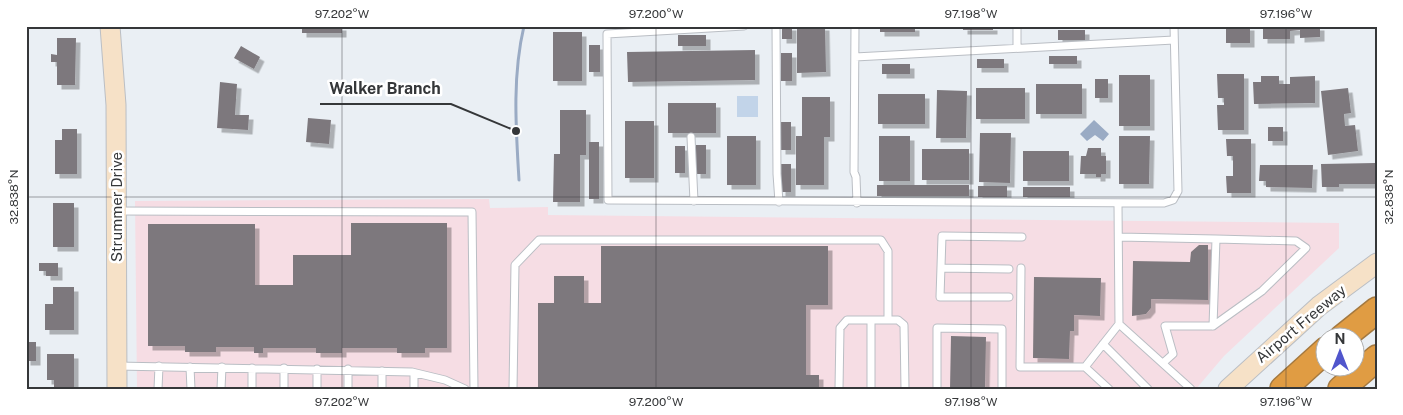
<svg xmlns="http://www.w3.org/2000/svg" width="1403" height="415" viewBox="0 0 1403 415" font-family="'Public Sans',sans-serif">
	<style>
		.commercial { fill: #f6dde4 }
		.green { fill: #c2d4e9 }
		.water { fill: #9aabc4 }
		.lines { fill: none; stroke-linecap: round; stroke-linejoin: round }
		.stream { stroke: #9aabc4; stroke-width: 3 }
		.building { fill: #7d787d; filter: url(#shadow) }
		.lane-casing { stroke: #babec4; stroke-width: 9 }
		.secondary-casing { stroke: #babec4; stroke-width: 21 }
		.highway-casing { stroke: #a47940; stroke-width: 28 }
		.lane { stroke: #fff; stroke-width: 7 }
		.secondary { stroke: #f6e1c7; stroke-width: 19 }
		.highway { stroke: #e09c43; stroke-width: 25 }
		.ticks { fill: none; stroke: #353739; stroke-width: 1; stroke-opacity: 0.45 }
		.labels { text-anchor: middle; stroke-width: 5; stroke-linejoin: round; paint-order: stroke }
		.street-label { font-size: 15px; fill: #353739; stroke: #fff }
		.leader { fill: none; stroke: #353739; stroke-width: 2 }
		.callout-dot { fill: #353739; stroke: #fff; stroke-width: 2 }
		.callout-label { font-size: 16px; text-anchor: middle; font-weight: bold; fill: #353739; stroke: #fff; stroke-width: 5; stroke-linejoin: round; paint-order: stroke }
		.neatline { fill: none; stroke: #353739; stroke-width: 2 }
		.ticks-label { font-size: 12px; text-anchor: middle; fill: #353739 }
	</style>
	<defs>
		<filter id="shadow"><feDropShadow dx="4.5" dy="4.5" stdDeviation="0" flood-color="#0004"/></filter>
	</defs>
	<rect width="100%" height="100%" fill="#eaeff4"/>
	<path class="commercial" d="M489,199l1,9 58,-1v8l791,8v25l-115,108 -28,33h-1059l-2,-188z"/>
	<path class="green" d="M737,96h21v21h-21z"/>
	<path class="water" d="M1094,120l15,14 -6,7 -8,-6 -8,6 -7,-7z"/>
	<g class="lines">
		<path class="stream" d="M519,180c-3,-51 -7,-103 5,-154"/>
	</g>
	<path class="building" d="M302,26h40v7h-40z
		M782,26h10v13h-10z
		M797,26h28l1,46 -29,1z
		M880,26h35v6h-35z
		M963,26h30v4h-30z
		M1226,26h24v17h-24z
		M1263,26h57v11l-20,1v-8l-10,1v8h-27z
		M1058,30h27v10h-27z
		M553,32h29v49h-29z
		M678,35h28v11h-28z
		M57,38h19l-1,47h-18v-23h-6v-8l6,1z
		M589,45h11v27h-11z
		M241,46l19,11 -6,12 -20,-11z
		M755,50v30l-127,2 -1,-30z
		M781,53h11v28h-11z
		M1049,56h28v8h-28z
		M977,59h27v9h-27z
		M882,64h28v10h-28z
		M1217,74h27v56h-26l-1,-25h7v-7h-6z
		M1119,75h31v51h-31z
		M1261,76h18v8h11v-7l25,-1v27l-61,1 -1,-22h8z
		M1095,79h13v19h-13z
		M220,82l17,2 -2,31h14l-1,15 -31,-2z
		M1036,84h46v30h-46z
		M976,88h49v31h-49z
		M1348,88l3,25 -7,1 1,12 10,-1 3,26 -30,4 -7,-64z
		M937,90l30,1 -1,47h-30z
		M878,94h47v30h-47z
		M802,97h28v40h-6v48h-28v-49h6z
		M668,103h48v30h-48z
		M560,110h26v45h-6v47h-27l1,-48h6z
		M308,118l23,2 -2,24 -23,-2z
		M625,121h29v57h-29z
		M781,122h10v28h-10z
		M1268,127h15v14h-15z
		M62,129h15v45h-22v-34h7z
		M980,133h31l-1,50 -31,-1z
		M727,136h29v49h-29z
		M879,136h31v45h-31z
		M1119,136h31l-1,48h-30z
		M1226,139h25v54h-24l-1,-17h7v-20h-6z
		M589,142h10v57h-10z
		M696,145h10v29h-10z
		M675,146h10v27h-10z
		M1088,148h13v8h5v18h-5v3h-5v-3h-16l1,-18h5z
		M922,149h47v31h-47z
		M1023,151h46v30h-46z
		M1375,163l1,21h-37v3h-17l-1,-23z
		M781,164h10v28h-10z
		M1260,165h53l-1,23 -46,-1v-6h-7z
		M877,185h92v11h-92z
		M978,186h29v11h-29z
		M1023,187h47v10h-47z
		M53,203h21v44h-21z
		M351,223h96v125h-22v5h-28v-5h-55v5h-26v-5h-53v5h-9v-6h-38v5h-31v-6h-37v-122h107v61h38v-30h58z
		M1199,245h9v55l-57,-1v9l-5,6 -14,2 1,-55 57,1 1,-10z
		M601,246h227v59h-22v70h13v14h-281v-86h16v-27h30v27h17z
		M39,263h19v13h-12v-5h-7z
		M1034,277l67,1 -1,38 -26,-1v16h-4l-1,28 -36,-1z
		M53,287h21v43h-29v-26h8z
		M951,336l35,1 -1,52h-35z
		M26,342h10v19h-10z
		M47,354h27v35h-20v-9h-7z"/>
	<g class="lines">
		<defs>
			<path id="lane" d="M744,26l-137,8 1,166 556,3 9,-3 5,-9 -4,-165
				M776,26l1,148 2,28
				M855,26l-1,146 2,5 1,26
				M1017,26v22
				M855,57l319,-17
				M691,137l3,64
				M117,211l355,1 2,177
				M1119,237l97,2
				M941,268l68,1
				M1021,268l-1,99h65
				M1009,297h-69l2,-61 80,1
				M888,320h10l6,5 1,64
				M1119,324l72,65
				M1103,344l45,45
				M1163,363l10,-9 -8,-28h48l3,-87 80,2 10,7 -44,43 -49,35
				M117,366l295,6 33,8 20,9
				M190,367l1,22
				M284,368v21
				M348,369v20
				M382,371v18
				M158,389l1,-23
				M221,389l1,-22
				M252,389v-21
				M317,389v-20
				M414,389v-16
				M513,389l2,-124 24,-25h342l7,11v69h-41l-7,8 -1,61
				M871,389v-69
				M937,389v-61l65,1v60
				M1109,389l-24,-22 34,-43 -1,-120"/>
			<path id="secondary" d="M110,26l6,79 1,284
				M1228,389l91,-83 58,-43"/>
			<path id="highway" d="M1342,338l35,-28
				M1283,389l43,-39
				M1341,389l36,-31"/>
		</defs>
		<use href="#lane" class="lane-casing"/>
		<use href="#secondary" class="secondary-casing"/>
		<use href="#highway" class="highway-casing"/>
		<use href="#lane" class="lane"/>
		<use href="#secondary" class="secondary"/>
		<use href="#highway" class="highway"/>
	</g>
	<path class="ticks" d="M27,26v363M342,26v363M656,26v363M971,26v363M1286,26v363M26,197h1351"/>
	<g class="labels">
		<g class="street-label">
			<text transform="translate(117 207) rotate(-90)" y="5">Strummer Drive</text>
			<text transform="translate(1301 324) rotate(-40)" y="5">Airport Freeway</text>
		</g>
	</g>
	<path class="leader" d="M516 131L451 104H320"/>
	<circle class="callout-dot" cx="516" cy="131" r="5"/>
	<g class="callout-label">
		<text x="385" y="94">Walker Branch</text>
	</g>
	<rect width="1403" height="415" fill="none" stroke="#ffffff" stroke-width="55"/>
	<g transform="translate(1340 352)"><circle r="24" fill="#ffffff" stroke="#aeafb0"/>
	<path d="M0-4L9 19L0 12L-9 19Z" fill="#5055cc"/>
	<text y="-8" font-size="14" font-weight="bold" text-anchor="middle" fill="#353739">N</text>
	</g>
	<rect x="28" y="28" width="1348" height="360" class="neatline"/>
	<g class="ticks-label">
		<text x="342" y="18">97.202°W</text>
		<text x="656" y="18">97.200°W</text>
		<text x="971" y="18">97.198°W</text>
		<text x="1286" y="18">97.196°W</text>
		<text transform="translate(14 197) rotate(-90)" y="4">32.838°N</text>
		<text transform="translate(1389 197) rotate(-90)" y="4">32.838°N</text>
		<text x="342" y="406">97.202°W</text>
		<text x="656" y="406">97.200°W</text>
		<text x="971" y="406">97.198°W</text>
		<text x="1286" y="406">97.196°W</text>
	</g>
</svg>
